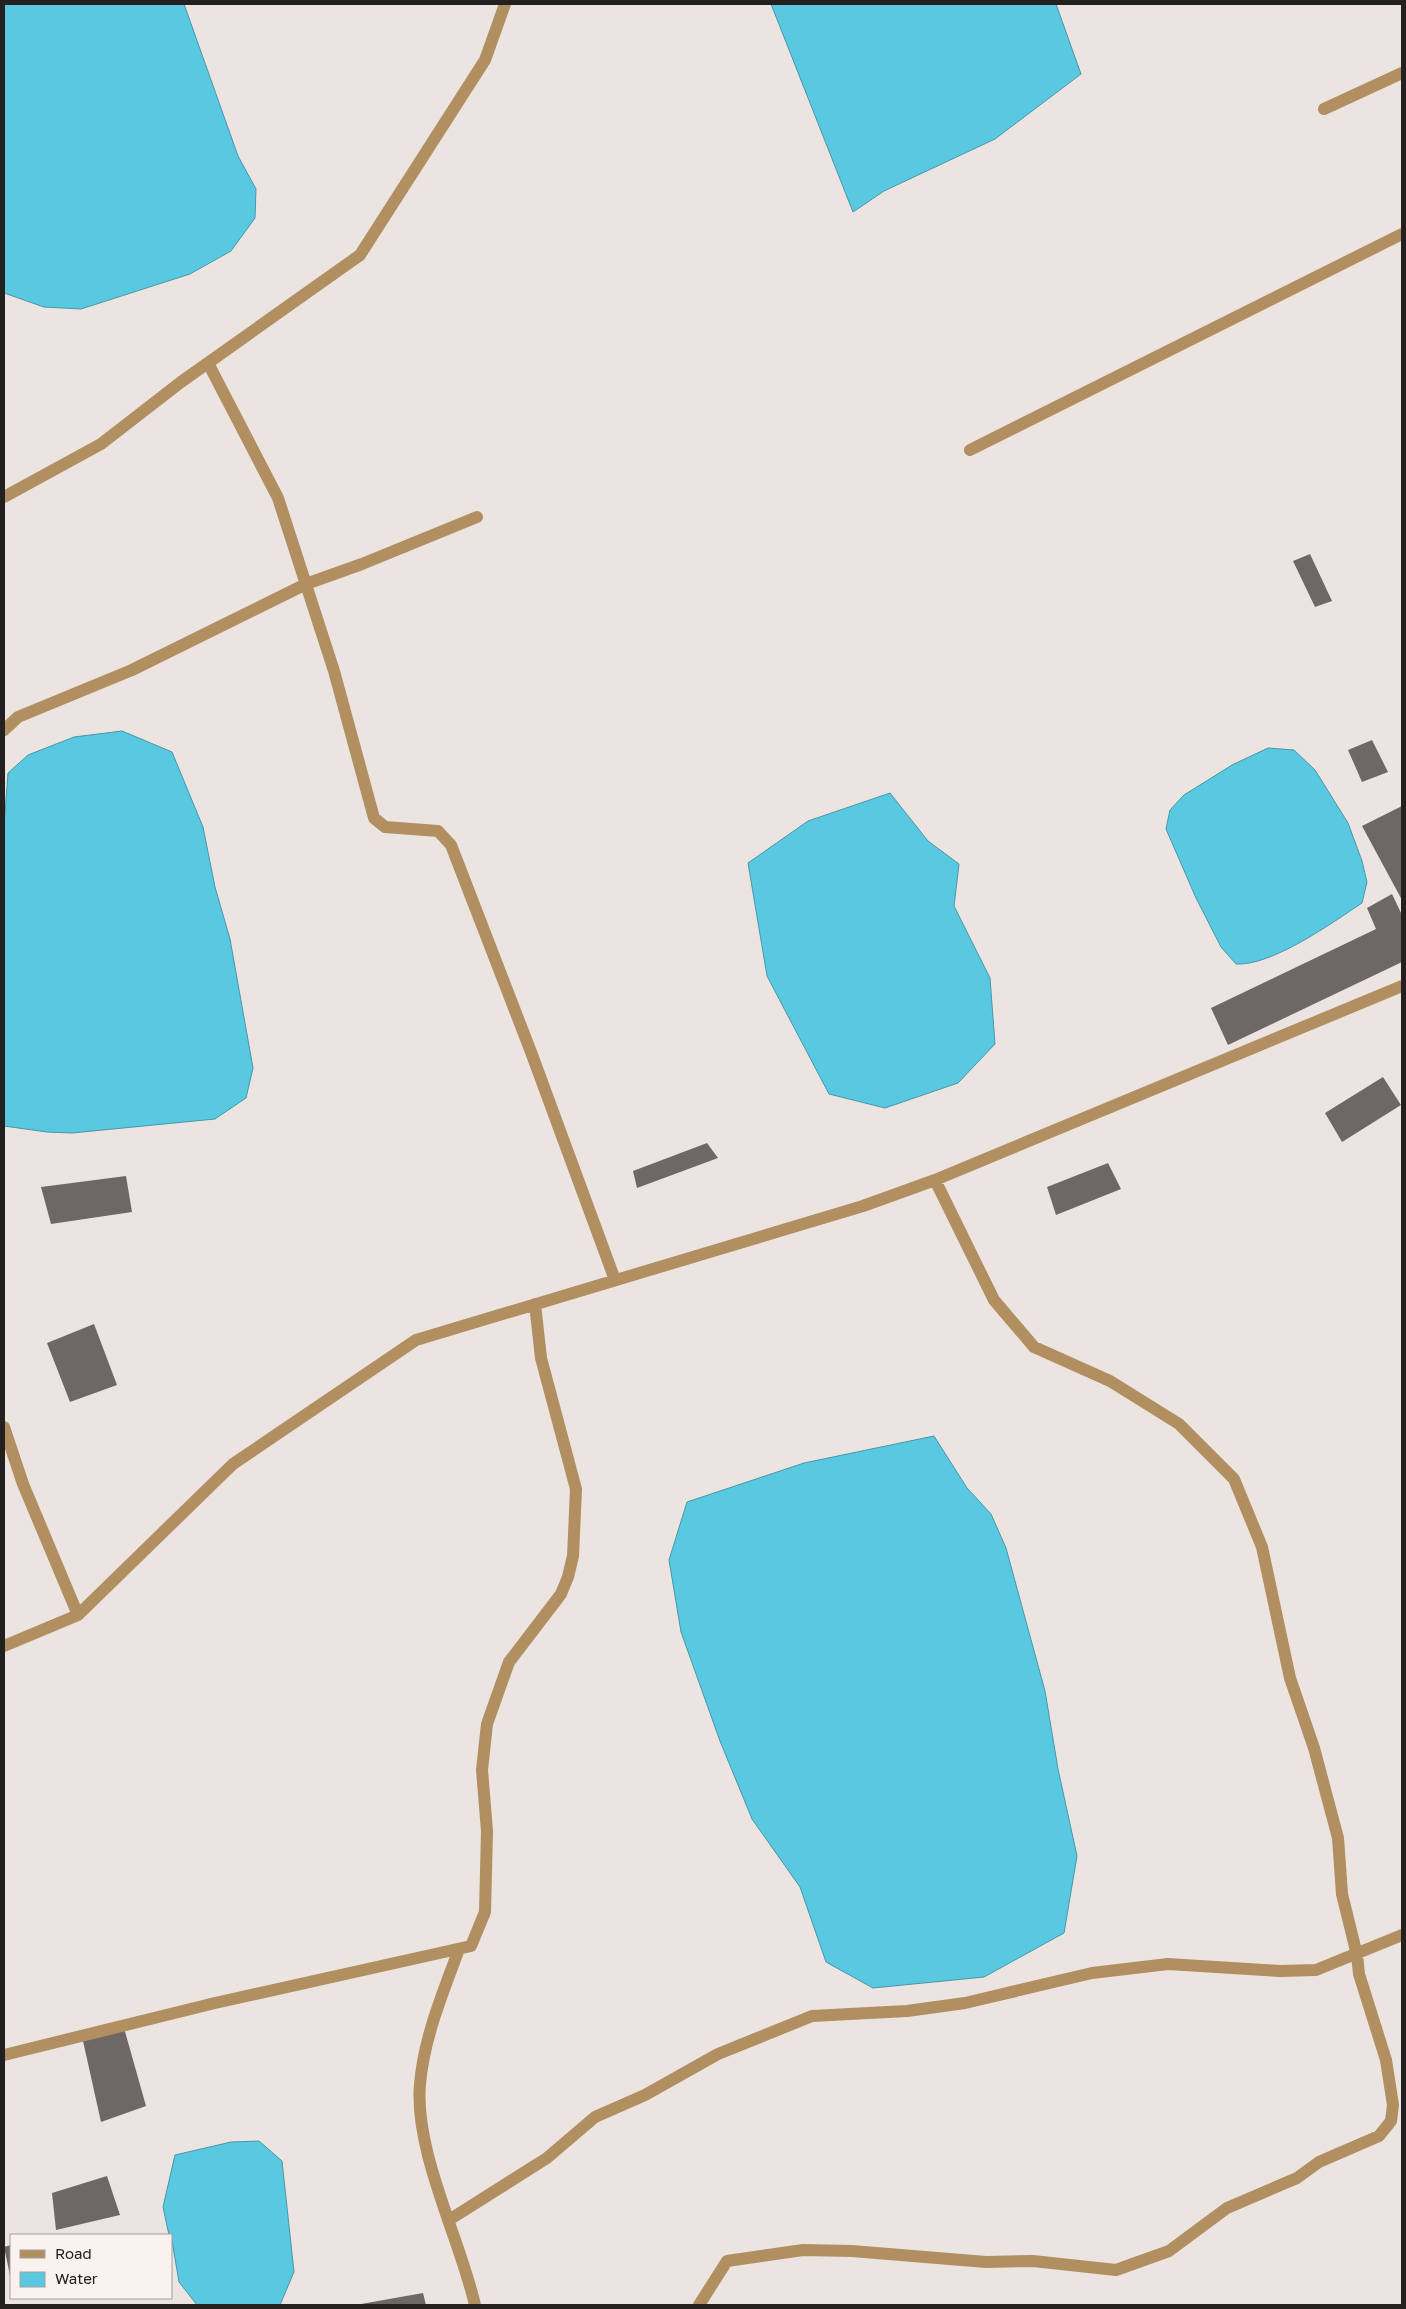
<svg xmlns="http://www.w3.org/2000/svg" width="1406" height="2309" viewBox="0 0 1406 2309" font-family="'Golos Text',sans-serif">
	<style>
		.water { fill: #59c9e2; stroke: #4996a8 }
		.building { fill: #6e6865 }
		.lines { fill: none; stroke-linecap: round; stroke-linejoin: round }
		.lane { stroke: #b18f61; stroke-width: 12 }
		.street { stroke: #b18f61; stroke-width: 12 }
	</style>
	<rect width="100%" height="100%" fill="#ece4e1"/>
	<path class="water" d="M4,4h180l54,152 18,33 -1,29 -24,33 -41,23 -109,35 -37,-2 -40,-14z
		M771,4h285l25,70 -86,65 -111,52 -31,21z
		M122,731l50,21 31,75 12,60 15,52 23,129 -7,30 -31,21 -143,14 -25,-1 -43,-6v-300l4,-53 20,-18 46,-18z
		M1268,748l26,2 21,20 33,53 14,38 5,21 -5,21c-30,20 -90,63 -126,61l-15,-17 -25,-49 -30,-69 4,-19 14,-15 48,-30z
		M890,793l38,48 31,23 -5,42 36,72 5,66 -37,39 -73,25 -56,-14 -62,-118 -19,-113 60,-42z
		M934,1436l33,52 24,26 15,34 39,143 13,78 19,87 -13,77 -80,44 -111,11 -47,-26 -26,-75 -48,-68 -32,-78 -39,-109 -12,-72 18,-58 117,-39z
		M259,2141l23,20 12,111 -14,33h-83l-18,-23 -8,-47h-2l-6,-28 12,-52 56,-13z"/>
	<path class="building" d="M1310,554l22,47 -17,6 -22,-46z
		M1372,740l16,32 -26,10 -14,-32z
		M1402,806v94l-40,-74z
		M1392,894l10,21v47l-174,83 -17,-37 165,-79 -9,-21z
		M1383,1077l18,28 -59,37 -17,-29z
		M707,1143l11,15 -81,30 -4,-17z
		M1108,1163l13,26 -65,26 -9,-28z
		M126,1176l6,36 -81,12 -10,-37z
		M94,1324l23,61 -47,17 -23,-59z
		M124,2028l22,78 -45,16 -18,-81z
		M107,2176l13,39 -64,15 -4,-37z
		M11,2245v35l-7,-33z
		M423,2293l3,12h-64l-1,-1z"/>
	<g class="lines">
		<path class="lane" d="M1324,109l78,-36
			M970,450l432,-216"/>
		<path class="street" d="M208,363l70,135 56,173 40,147 11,9 53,4 13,14 80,207 84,228
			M4,497l97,-53 80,-62 179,-127 125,-195 20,-56
			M4,730l14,-13 114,-47 174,-86 56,-20 115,-47
			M4,1427l19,57 55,131
			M4,1646l74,-31 155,-151 183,-124 447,-134 72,-26 467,-194
			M459,1949c-16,44 -35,88 -39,135 -6,67 40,155 55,221
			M4,2055l211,-52 256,-57 14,-34 2,-81 -5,-61 5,-46 22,-62 52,-68 7,-17 5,-21 3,-67 -35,-131 -6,-54
			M449,2220l98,-62 48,-41 50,-22 73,-41 94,-38 95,-5 58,-8 127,-30 76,-9 112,7 36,-1 86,-35
			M699,2305l28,-44 76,-11 49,1 134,11 47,-1 83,9 53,-19 58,-43 70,-30 22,-16 60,-26 12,-15 2,-16 -7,-45 -27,-86 -2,-19 -15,-61 -4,-56 -24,-90 -24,-70 -28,-131 -28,-68 -55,-55 -69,-43 -76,-34 -40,-47 -59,-120"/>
	</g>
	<rect width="1406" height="2309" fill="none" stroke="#23201f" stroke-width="10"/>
	<rect x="10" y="2234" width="162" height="65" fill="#faf2ee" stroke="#a49e9b"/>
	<rect x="20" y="2250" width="25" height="8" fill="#b18f61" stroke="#a49e9b"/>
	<text x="55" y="2259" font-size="15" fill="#23201f">Road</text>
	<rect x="20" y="2272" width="25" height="15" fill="#59c9e2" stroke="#a49e9b"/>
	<text x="55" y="2284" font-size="15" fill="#23201f">Water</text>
</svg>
